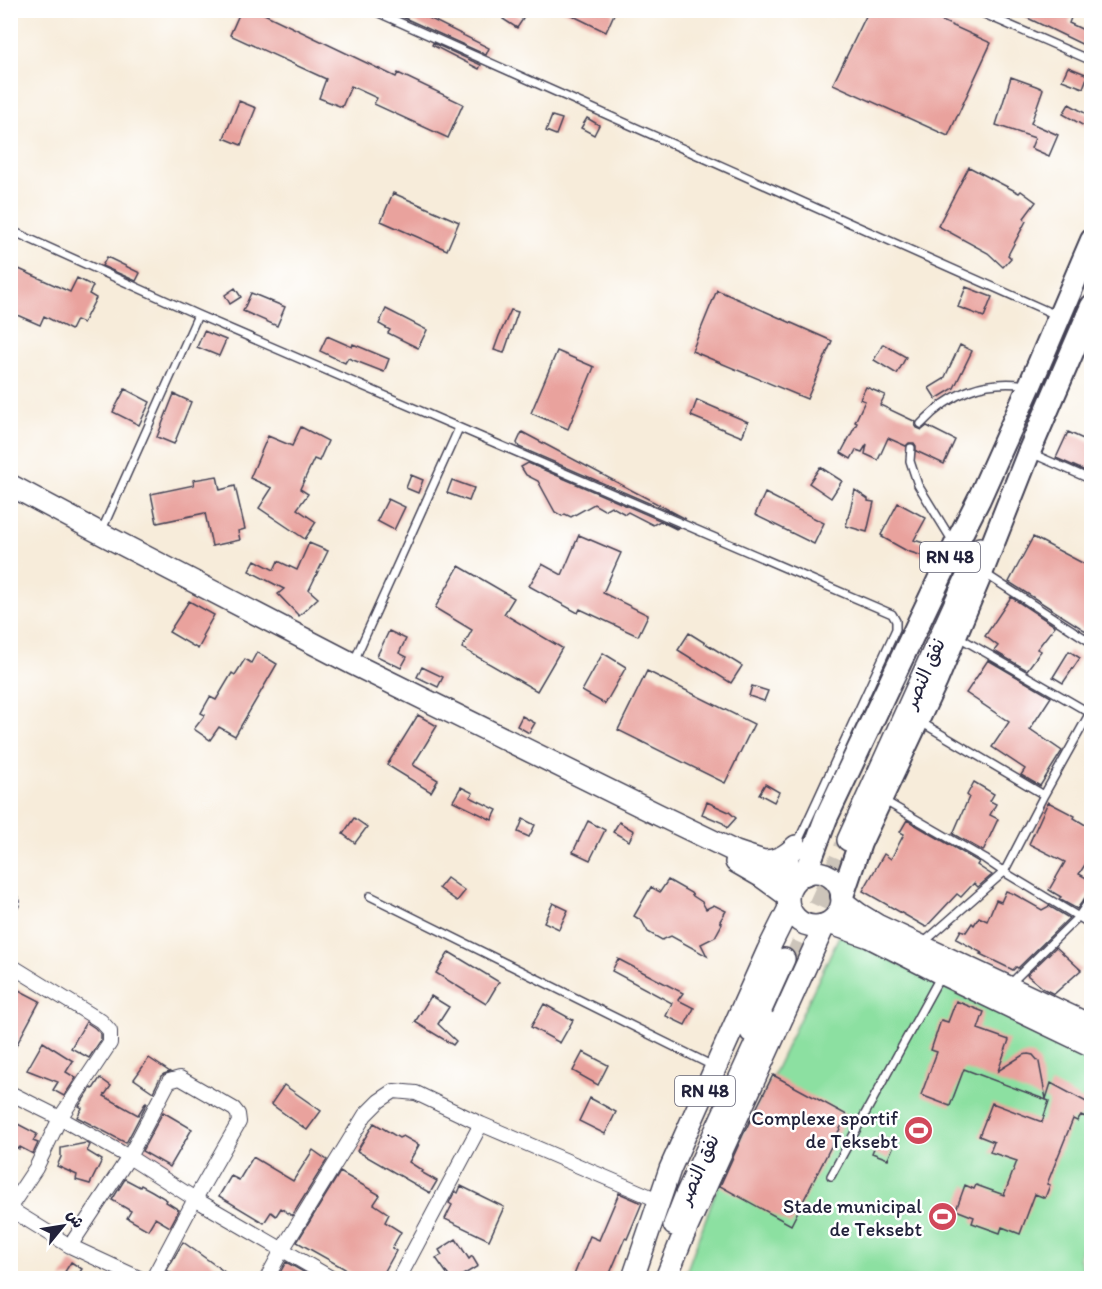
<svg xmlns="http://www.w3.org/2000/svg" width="1102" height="1289" viewBox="0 0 1102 1289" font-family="Itim,'Playpen Sans Arabic',sans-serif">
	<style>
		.green { fill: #8ce0a1; stroke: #57816e; stroke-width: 1.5 }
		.building { fill: #e9a29d }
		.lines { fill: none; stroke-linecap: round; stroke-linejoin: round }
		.primary-tunnel { stroke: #ccc4ba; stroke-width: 21; stroke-dasharray: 21 10; stroke-linecap: butt }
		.service-casing { stroke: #424053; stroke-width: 10 }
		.minor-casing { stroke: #424053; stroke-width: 16 }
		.primary-casing { stroke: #424053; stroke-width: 24 }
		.trunk-casing { stroke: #424053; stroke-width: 26 }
		.service { stroke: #fff; stroke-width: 7 }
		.minor { stroke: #fff; stroke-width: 14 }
		.primary { stroke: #fff; stroke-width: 21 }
		.trunk { stroke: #fff; stroke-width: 22 }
		.labels { text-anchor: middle; stroke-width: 5; stroke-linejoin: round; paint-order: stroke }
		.shield { fill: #fff; stroke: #646476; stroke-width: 1.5 }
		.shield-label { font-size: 18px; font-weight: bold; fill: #22223b }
		.street-label { font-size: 20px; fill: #22223b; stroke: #fff }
		.poi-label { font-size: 20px; fill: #22223b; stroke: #fff; text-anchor: end }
	</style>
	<rect width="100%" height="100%" fill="#fff"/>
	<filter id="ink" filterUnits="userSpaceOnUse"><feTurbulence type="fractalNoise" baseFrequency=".0167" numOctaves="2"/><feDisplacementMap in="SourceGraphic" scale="12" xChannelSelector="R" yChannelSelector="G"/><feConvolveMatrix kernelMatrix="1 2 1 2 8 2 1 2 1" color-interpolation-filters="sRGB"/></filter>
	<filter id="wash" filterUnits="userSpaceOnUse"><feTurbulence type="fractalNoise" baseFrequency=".008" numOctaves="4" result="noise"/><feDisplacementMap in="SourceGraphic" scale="24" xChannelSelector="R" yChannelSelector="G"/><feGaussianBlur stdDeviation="1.35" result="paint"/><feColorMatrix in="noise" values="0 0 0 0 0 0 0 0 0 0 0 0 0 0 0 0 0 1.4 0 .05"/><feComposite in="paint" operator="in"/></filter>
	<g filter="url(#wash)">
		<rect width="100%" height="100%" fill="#f7ecda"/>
		<path class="green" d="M840,934l102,52 149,68v163l-12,41 9,20h-404l34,-93 55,-110z"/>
		<g id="blocks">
			<path class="building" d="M241,10h15l140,67 2,-4 65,31 -15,34 -74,-34 3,-6 -26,-12 -9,21 -23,-9 7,-19 -96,-44z
				M387,10h26l76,38 -3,7z
				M509,10l14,9 -6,9 -14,-9z
				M561,10h47l6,4 -8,18z
				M869,10h49l73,33 -43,93 -115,-52z
				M1011,10h63l-5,13 23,11v15z
				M433,43l48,22 -2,4 -47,-24z
				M1068,67l20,8 -5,13 -21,-8z
				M1011,77l25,9 7,3 -12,34 27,12 -9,21 -18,-8 4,-10 -39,-13z
				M239,101l17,7 -15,37 -17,-7z
				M1069,104l21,12 -6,10 -21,-12z
				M552,116l10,3 -6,16 -10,-4z
				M587,118l12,7 -5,10 -13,-7z
				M969,167l50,26 2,-2 15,11 -12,16 2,3 -18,34 3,3 -8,9 -15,-14 -50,-27z
				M393,193l66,29 -12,28 -66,-29z
				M107,257l33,16 -4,8 -34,-15z
				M10,265l60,27 7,-14 16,8 -4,8 7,4 -13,25 -7,-3 -5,10 -27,-14 -4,9 -30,-13z
				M966,287l26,10 -8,20 -26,-10z
				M235,288l6,9 -11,7 -5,-9z
				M717,290l115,51 -25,58 -115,-48z
				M251,293l34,14 -8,19 -34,-15z
				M386,309l41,21 -9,18 -30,-15 2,-3 -11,-6z
				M511,310l7,2 -14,41 -10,-3 5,-14z
				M204,331l22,9 -7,16 -22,-9z
				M327,336l25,11 1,-3 36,15 -5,13 -36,-14 -3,5 -25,-12z
				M883,344l23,13 -9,17 -23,-14z
				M960,345l12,6 -18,37 -18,11 -7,-11 15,-9z
				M557,351l37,16 -26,62 -37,-16z
				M866,387l19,8 -5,10 36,17 -1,3 2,3 5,2 5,-4 28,14 -11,24 -28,-13v-5l-2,-3h-5l-3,3 -18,-8 -10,22 -13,-6 2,-10 -5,8 -6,-2 -5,9 -10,-6 16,-30 -2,-1 10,-21 -5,-2z
				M125,389l25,13 -11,23 -26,-13z
				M174,394l17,8 -17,42 -17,-7z
				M697,400l51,22 -6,15 -51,-21z
				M301,427l27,14 -9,20 -5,-2 -14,30 8,5 -11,15 19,13 -11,17 -46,-31 13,-20 -22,-10 18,-42 24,10z
				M522,432l164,87 -167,-72 -2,-4z
				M1068,432l24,11v31l-36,-16z
				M528,463l150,65 -2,1 -16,-8 -7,4 -25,-13 -3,2 -14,-8 -7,4 -10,-6 -23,13 -6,-3 -3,2 -7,-4 -17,-31 -12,-6 -5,-8z
				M820,467l22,14 -11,17 -22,-15z
				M411,475l12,5 -5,13 -12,-5z
				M217,476l3,14 15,-4 10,43 -7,2 2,9 -28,6 -7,-33 -48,10 -6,-29 43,-9 -1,-5z
				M452,480l22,8 -5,13 -22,-8z
				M855,490l13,9v2l6,1 -7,30 -21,-6z
				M765,493l59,30 -10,21 -59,-29z
				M388,499l17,8 -11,23 -17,-9z
				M898,503l28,15 -12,22 13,4 -4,12 -16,-5 -25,-14 1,-1 -2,-1z
				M579,535l42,18 -18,40 45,22 -10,21 -58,-27 -2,4 -49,-27 13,-22 20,11z
				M1033,537l59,31v67l-83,-53z
				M309,543l19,8 -19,39 9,8 -19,18 -21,-22 6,-5 -35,-18 6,-11 19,10 4,-9 19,9z
				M459,566l55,32 -10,16 58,34 -25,43 -75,-43 10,-18 -37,-22z
				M1011,597l44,29 -18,23 4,2 -14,19 -33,-19 4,-5 -13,-10z
				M189,601l25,14 -12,21 2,2 -6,11 -29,-17z
				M389,631l17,8 -7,14 8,4 -6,11 -24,-12z
				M689,633l53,33 -11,17 -53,-33z
				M1069,651l11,7 -17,25 -10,-6z
				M257,652l20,12 -42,72 -16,-9 -9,13 -16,-11 11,-14 -4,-2 9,-16 6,3 16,-27 3,2 10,-16 6,4z
				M603,653l23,14 -21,37 -23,-13z
				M988,660l63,37 -21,32 32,22 -22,35 -19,-11 4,-6 -33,-22 17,-25 -43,-29z
				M422,667l21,10 -5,10 -21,-10z
				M647,671l107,53 -29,59 -107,-53z
				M752,686l16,5 -4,10 -15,-5z
				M418,715l19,11 -24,39 25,15 -7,12 -44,-27z
				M522,716l13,7 -6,10 -12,-7z
				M974,782l20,12 -4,7 6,3 -6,11 8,4 -15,32 -30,-17 16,-37 -2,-2z
				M765,784l14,8 -5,10 -15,-8z
				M461,787l12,6 -3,4 27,13 -5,10 -39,-19z
				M707,802l22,10 7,6 -9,10 -4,-5 -21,-9z
				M1048,802l27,14 -1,2 18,11v25l-13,20 13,7v7l-15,21 -18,-10 2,-2 -12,-7 16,-28 -36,-18z
				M354,818l13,9 -12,16 -12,-9z
				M523,819l12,6 -6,12 -11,-5z
				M907,820l72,42 -2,3 15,10 -14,12 -4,-4 -13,14 -4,-3 -31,33 -63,-36 21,-37 7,5 13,-25 -4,-2z
				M588,821l17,9 -15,30 -17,-8z
				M619,822l15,9 -5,10 -16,-9z
				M447,878l18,13 -8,10 -18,-13z
				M668,880l23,13 2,3 9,6 4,7 8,-4 12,6 -6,10 2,3 -7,13 -14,7 6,12 -36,-20 -9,4 -14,-8 -6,-11 -8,-5 17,-29 9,5z
				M1006,891l8,3 28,16 7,-4 20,12 -51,50 -2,-1 -3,3 -33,-16 2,-1 -26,-14 5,-9 5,2 6,-9 2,2 5,-8 8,4 9,-21 5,2z
				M553,903l15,7 -9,19 -15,-7z
				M1056,947l25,23 -27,24 -10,-5 -17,-14z
				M449,952l50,30 -13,22 -50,-31z
				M618,959l65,34 -5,7 16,8 -9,17 -19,-9 6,-13 -60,-32z
				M13,987l27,14 -30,56v-64z
				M431,996l18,11 -11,17 18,17 -3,4 -38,-23z
				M956,1001l28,11 -6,17 31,11 -11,31 25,-16 5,-1 5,1 6,7 7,37 5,-16 41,22v15l-11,-5 -4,6 -4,-2 -26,65 3,1 -5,13 -10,-4 -15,40 -18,-7 -2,6 -28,-10 2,-6 -18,-7 9,-25 9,4 2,-4 28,10 13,-34 -27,-9 4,-10 -15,-6 13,-33 50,19 7,-21 -85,-32 -14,37 -29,-11 16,-43 -6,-2 10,-30 7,2z
				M544,1004l29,16 -13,23 -29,-16z
				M86,1022l9,6 6,6v6l-12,18 -18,-10z
				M43,1042l30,19 -7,11 10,6 -12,18 -11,-6 5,-8 -31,-12z
				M583,1052l25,13 -10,20 -25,-14z
				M149,1058l21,14 -6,2 -3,2 -8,16 -19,-13z
				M773,1075l74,40 -56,110 -71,-39 23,-51z
				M100,1078l11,8 -7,10 34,19 8,-13 1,1 -21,40 -49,-26 5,-9 -3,-2 12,-18 2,1z
				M284,1085l37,26 -14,19 -36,-26z
				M590,1098l26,14 -11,22 -26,-13z
				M163,1112l29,17 -22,38 -28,-16z
				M10,1120l27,14 -4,7 5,2 -5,11 -13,-7 -1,2 -9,-5z
				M374,1123l25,15 4,-2 16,9 -10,17 14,9 -2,1 16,9 -7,12 -73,-42z
				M879,1136l16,7 -7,16 -16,-6z
				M86,1143l4,2 -3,6 15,9 -12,24 -14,-4 1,-5 -20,-9 4,-9v-9z
				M313,1150l14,10 -35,56 -11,-8 -5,8 -5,-4 -7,11 -45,-27 12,-20 8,4 14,-23 40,24z
				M340,1172l40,23 -6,9 15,10 -4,8 16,10 -9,16 4,3 -15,27h-20l-64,-36z
				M125,1179l15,8 1,-2 11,6 15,9 -1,2 13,8 -9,17 -15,-9 -7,12 -21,-12 4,-7 -19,-11z
				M461,1186l43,21 -15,33 -44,-21 7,-14 -3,-2 6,-12 3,2z
				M619,1193l23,10 -15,36 -2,-1 -17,40h-24l-10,-3 16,-39 9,4z
				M456,1239l13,20 3,-3 6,10 -20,12h-8l-14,-20 6,-3 -3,-5z
				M183,1242l50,36h-55l-11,-8z
				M71,1262l11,7 -6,9h-15z
				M286,1262l28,16h-37z"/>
		</g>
	</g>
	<g filter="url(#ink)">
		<use href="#blocks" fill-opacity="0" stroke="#424053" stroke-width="1.5"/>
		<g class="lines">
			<path class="primary-tunnel" d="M793,963l55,-123"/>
			<defs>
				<path id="service" d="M372,10l684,305
					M975,10l117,51
					M10,230l188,85 694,299 4,7v8l-100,217c-3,9 -2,16 2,25
					M921,424c30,-32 63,-45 106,-39
					M911,448l-1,13 8,24 35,57
					M1031,453l61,27
					M101,532l97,-217
					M984,573l108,70
					M957,636l133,77
					M354,661l105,-233
					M919,721l125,74
					M883,800l102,59 19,13 88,53
					M370,896l343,170
					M922,944l82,-72 40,-77 48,-86
					M1009,985l69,-68 14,-20
					M831,1176l109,-199"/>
				<path id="minor" d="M10,907l3,-5
					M10,965l91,56 9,10v12l-50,75 -24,50 -26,39
					M10,1093l50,25 69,39 66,42 136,79
					M10,1209l60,37 69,32
					M70,1246l59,-89 40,-76 11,-3 54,31 4,5 1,8 -44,77 -42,79
					M267,1278l15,-28 83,-135 14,-14 15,-10 22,2 65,31 177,76
					M399,1278l82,-154"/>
				<path id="primary" d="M10,485l90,48 253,131 306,151 77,37 27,9 35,16
					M848,840l132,-292
					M763,861c14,0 23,-5 33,-15
					M736,862l26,15 26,19
					M788 899a27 27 0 1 1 54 0a27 27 0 1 1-54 0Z
					M842,901l17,13 18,11 215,101
					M829,923l40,14 73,37 150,72
					M751,1032l33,-73
					M674,1225l11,-28 81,-176
					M633,1278l37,-109 98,-219 21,-42
					M666,1278l15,-37 144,-317"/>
				<path id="trunk" d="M805,874l21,-56 129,-272 24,-47 51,-114 62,-145
					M842,896l18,-53 76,-162 46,-110 47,-119 63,-146"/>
			</defs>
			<use href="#service" class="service-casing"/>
			<use href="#minor" class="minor-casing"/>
			<use href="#primary" class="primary-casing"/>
			<use href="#trunk" class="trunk-casing"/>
			<use href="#service" class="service"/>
			<use href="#minor" class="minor"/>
			<use href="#primary" class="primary"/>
			<use href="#trunk" class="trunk"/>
		</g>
	</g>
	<defs>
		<symbol id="stadium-disc" viewBox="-11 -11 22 22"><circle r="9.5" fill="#d1495b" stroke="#fff"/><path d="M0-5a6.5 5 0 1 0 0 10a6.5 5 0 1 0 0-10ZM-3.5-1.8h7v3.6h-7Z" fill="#fff"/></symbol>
	</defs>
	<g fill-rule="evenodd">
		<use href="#stadium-disc" x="902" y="1114" width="33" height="33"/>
		<use href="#stadium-disc" x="926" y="1200" width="33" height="33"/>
	</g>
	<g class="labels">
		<g class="shield">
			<rect x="920" y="542" width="60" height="30" rx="4.5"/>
			<rect x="675" y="1076" width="60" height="30" rx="4.5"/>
		</g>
		<g class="shield-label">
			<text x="950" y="563">RN 48</text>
			<text x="705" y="1097">RN 48</text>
		</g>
		<g class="street-label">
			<text transform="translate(924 673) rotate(-66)" y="7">نفق النصر</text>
			<text transform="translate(698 1169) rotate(-66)" y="7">نفق النصر</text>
		</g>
		<g class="poi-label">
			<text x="898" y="1125">Complexe sportif<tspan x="898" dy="23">de Teksebt</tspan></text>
			<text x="922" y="1213">Stade municipal<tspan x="922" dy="23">de Teksebt</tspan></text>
		</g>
	</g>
	<rect width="1102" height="1289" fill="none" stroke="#fff" stroke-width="36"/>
	<g transform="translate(63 1226) rotate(60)" stroke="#ffffff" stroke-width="4.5" paint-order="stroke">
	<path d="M0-4.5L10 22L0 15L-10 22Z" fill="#22223b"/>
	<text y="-9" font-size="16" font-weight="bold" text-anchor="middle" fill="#22223b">ش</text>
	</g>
</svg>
